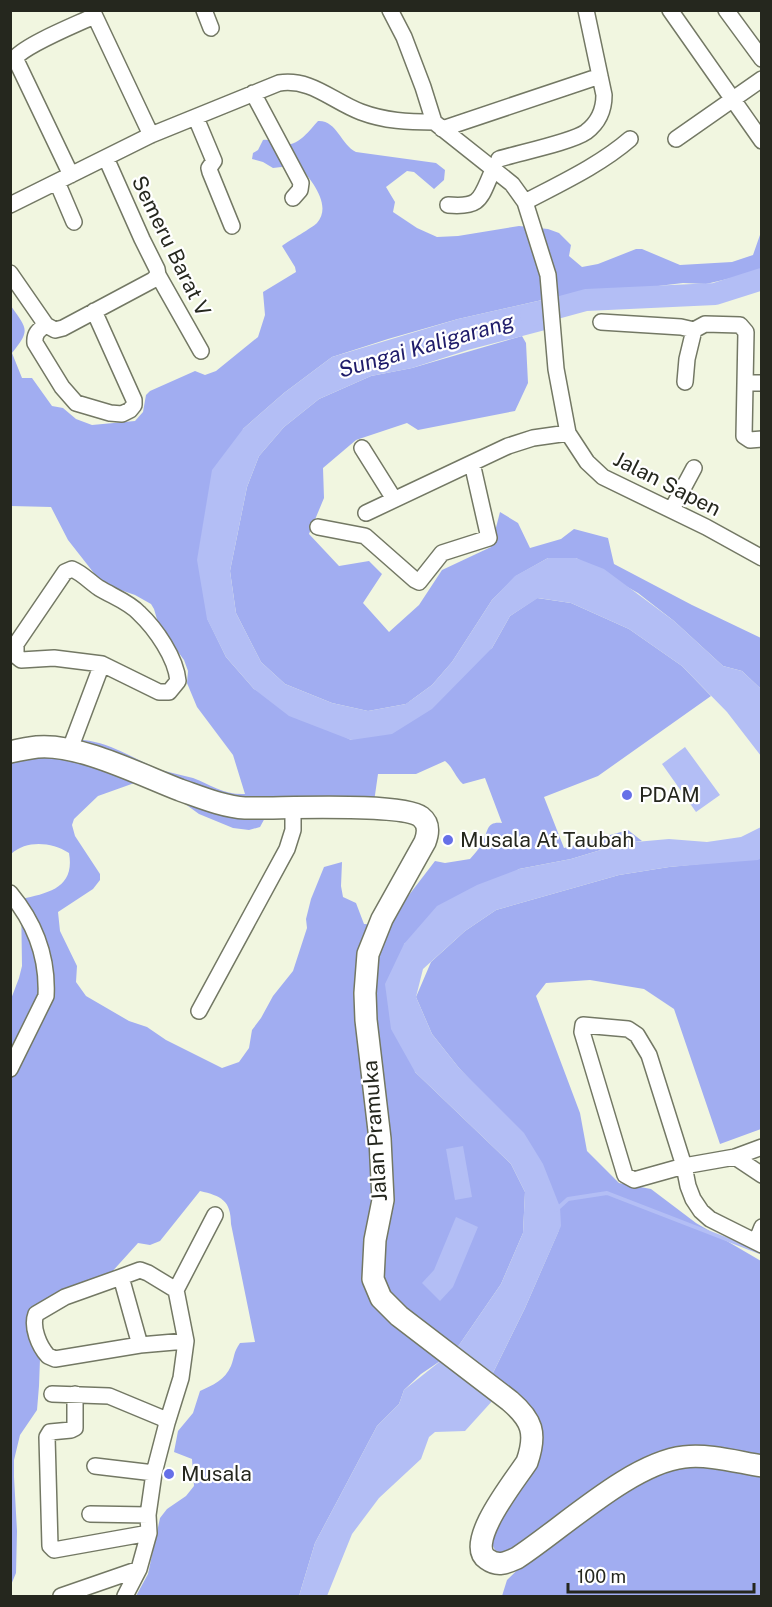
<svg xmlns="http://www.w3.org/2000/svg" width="772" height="1607" viewBox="0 0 772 1607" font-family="'Public Sans',sans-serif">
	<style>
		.forest { fill: #a1adf1; fill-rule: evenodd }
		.water { fill: #b3bef5 }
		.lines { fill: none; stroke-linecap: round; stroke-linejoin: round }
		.stream { stroke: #b3bef5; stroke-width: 4 }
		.river { stroke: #b3bef5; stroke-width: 22 }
		.street-casing { stroke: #737864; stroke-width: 18 }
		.secondary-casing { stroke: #737864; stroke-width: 24 }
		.street { stroke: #fff; stroke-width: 15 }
		.secondary { stroke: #fff; stroke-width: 21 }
		.poi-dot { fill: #6670e8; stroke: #fff; stroke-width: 2 }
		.labels { text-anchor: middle; stroke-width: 4.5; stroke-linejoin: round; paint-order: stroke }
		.street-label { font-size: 21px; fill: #25271e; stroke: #fff }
		.poi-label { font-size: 21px; fill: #25271e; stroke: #fff; text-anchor: start }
		.water-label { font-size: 22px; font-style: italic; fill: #1f1c6a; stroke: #fff }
	</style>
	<rect width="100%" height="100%" fill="#f1f6e0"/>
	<path class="forest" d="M318,121c19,-1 23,24 38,31l80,11 9,7 -1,10 -10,9 -20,-17 -7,-1 -21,16 9,15 -2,10 24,16 20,9 21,-1 61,-10 29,3 11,4 12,12 -2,11 13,11 16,-3 38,-15h6l38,16 52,-3 21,-7 8,-23v39l-55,13 -23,-1 -99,12 -26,5h-16l-84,19 -70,20 -56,18 -48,36 -41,36 -36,189 19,39 28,32 97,51 141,-92 18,-32 27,-18 34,5 58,26 53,37 29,30 -113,80 -54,21 20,51 64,-18 14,11 -18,2 -53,16 -52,10 -115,75 11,128 96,92 14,28 -2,41 -22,51 -46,67 -34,23 -17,16 -5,14 -22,22 -62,117 -16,53h-163l12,-22 12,-56 7,-9 19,-13 8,-10 -2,-27 -18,-7 4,-21 15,-18 7,-22c13,-6 25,-11 31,-25 4,-10 2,-13 9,-23l15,-1 -24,-118c0,-24 -10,-28 -31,-33l-40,50 -10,4 -12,-2 -28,31 -80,41 10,44 -1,27 -2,24 -17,25 -6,25v17l3,54 -1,42 -5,12v-586l8,-21 3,-12 -1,-67c29,-6 54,-12 48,-46 -18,-11 -42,-13 -58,1v-106c32,-9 67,-14 100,-1 17,7 33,16 50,23 10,3 21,5 32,8 18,7 31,17 52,16l-12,-39 -36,-48 -10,-24 1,-12 -4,-11 -25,-34 -5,-17 -3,-5 -16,-9 -23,-8 -15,-10 -29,-37 -17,-33 -40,-1v-200c17,24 19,24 1,47l10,25h10l20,28 11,2 13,11 16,6 43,-4 8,-9 3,-17 4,-4 45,-20 10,4 11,-4 42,-34 7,-22 -2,-23 33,-20 -1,-5 -13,-21c8,-6 30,-18 35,-23 16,-18 -7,-45 -19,-58l-25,3 -10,-6 -11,-3 1,-6 5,-3 5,-10c8,-1 13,3 19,4 15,4 27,-13 36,-23zM445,761c8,6 10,16 18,23l22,-6 17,45c-15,-2 -14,7 -19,19 -3,6 -8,11 -13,17l-25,4 -10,-2 -49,64 -22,-1 -8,-21 -13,-6 -2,-11 1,-24 -18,5 -13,32 -5,20 1,9 -14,43 -20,25 -12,22 -9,12 -3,18 -10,14 -17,6 -56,-28 -19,-13 -18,-6 -43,-25 -10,-14 1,-16 -17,-35 -2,-19 35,-23 7,-9v-6l-25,-38 -3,-11 2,-6 24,-23 42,-15 30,12 29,21 34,14 16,2 11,-3 6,-11 9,3 4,-18 95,1 4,-28h38z
		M522,336l4,7 2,40 -13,28 -97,19 -11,-7 -51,17 -33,28 1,30 -15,36 30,32 30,-5 13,13 -19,29 26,29 30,-27 23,-35 49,-23 9,-35 18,11 12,25 31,-9 13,-10 34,9 6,26 78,41 69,33v51l-19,-18 -19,-5 -49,-45 -36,-28 -62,-35h-28l-32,18 -24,24 -40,62 -20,23 -26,19 -38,7 -36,-8 -47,-19 -24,-22 -25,-49 -6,-42 17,-84 12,-31 25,-29 35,-28 52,-23 41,-8z
		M761,858v271l-41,15 -46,-135 -30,-20 -54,-9 -44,3 -10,13 44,117 7,38 32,32 32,6 45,34 65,38v195l-56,-7 -201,106 -9,-5 -5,-10 5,-14 43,-65 2,-32 -5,-17 -45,-33 35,-71 34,-78 1,-23 -73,-109 -28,-30 -27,-34 -16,-37 15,-35 34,-31 31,-21 123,-35 50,-8z
		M674,1467h37l50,8v121h-259l5,-16 27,-26 97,-68z"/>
	<path class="water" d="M542,300l7,29 -81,21 -56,18 -41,8 -52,23 -35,28 -25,29 -12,31 -17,84 6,42 25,49 24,22 47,19 36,8 38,-7 26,-19 20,-23 40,-62 23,-24 33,-18h28l28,11 70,52 49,45 19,5 19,18v67l-34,-44 -45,-46 -53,-37 -58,-26 -33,-5 -28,18 -18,32 -60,61 -40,25 -41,6 -62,-24 -35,-27 -28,-32 -19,-38 -10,-59 15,-90 31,-41 41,-36 48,-36 126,-38z
		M685,747l35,48 -24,17 -34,-48z
		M761,827v31l-3,2 -89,7 -50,8 -123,35 -31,21 -42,38 -7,28 16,37 27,34 65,65 19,31 17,43 1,19 -36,82 -35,71 -35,-28 46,-67 22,-51 2,-41 -14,-28 -96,-92 -24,-43 -6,-45 19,-40 33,-38 40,-21 42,-16 52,-10 53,-16 45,-4 38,3 34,-5z
		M463,1146l9,51 -17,3 -9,-51z
		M456,1217l22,10 -25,60 -13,14 -18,-18 12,-13z
		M443,1359l51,40 -29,32 -30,1 -6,5 -8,22 -42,39 -27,36 -25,62h-28l16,-53 62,-117 22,-22 5,-14z"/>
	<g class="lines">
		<path class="stream" d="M556,1210l12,-11 39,-6 155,60"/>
		<path class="river" d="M531,315l55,-15 129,-6 47,-15"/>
		<defs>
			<path id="street" d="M92,10l59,125
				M204,10l7,18
				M390,10l14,27 19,50 11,35 78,62 13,18 23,73 8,94 12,64 19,29 16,15 103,50 56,31
				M670,10l92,131
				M726,10l36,49
				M253,93l48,90 -1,7 -7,8
				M196,118l18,43 -5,7 1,4 22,54
				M442,129l158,-53
				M676,139l86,-60
				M106,158l36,81 15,30 1,6 43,76
				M499,159c19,-6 73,-17 87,-27 12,-9 18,-22 18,-37l-18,-85
				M71,175l-56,-117c12,-14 60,-33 79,-42
				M57,182l17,40
				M525,202c36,-19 75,-37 105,-63
				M10,205l141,-70 128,-52c32,-5 53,18 82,29 24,9 47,10 73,10
				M448,205c34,3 32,-7 45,-35
				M10,273l36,52 9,5 8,-2 90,-48 5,-5
				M601,322l80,5 13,3 11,-6 35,1 6,7 -2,104 6,4 12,-1
				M46,325c-7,5 -12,8 -11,18l27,44 14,16 34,10 12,1 8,-4 4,-5v-5l-40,-89
				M685,382l2,-23 7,-29
				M745,383h17
				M362,448l32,51
				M672,509l22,-41
				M366,513l142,-67 25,-8 35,-5
				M318,527l47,9 50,44 4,2 23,-29 47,-15 -17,-75
				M70,749l32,-85 -48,-6 -33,2 -5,-4v-12l49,-72 7,-3c10,4 18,13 27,19 13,8 30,14 40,25 17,16 37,45 39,68l-9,11h-10l-57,-28
				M10,893c25,30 38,64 36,103l-36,73
				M199,1011l88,-162 6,-19v-22
				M762,1147l-27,10 -51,9 -50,14 -9,-5 -43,-143 1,-7 45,4 9,6 12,20 35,111 4,20 5,13 8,12 9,8 52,26
				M735,1157l27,18
				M756,1242l6,-15
				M121,1277l-56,20 -29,17c-5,13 3,32 12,42l7,3 85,-14 46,-4
				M140,1345l-19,-68 19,-7 8,3 28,17
				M52,1394l57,2 53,22 5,5 -13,50 -6,42 1,18 -10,36 -14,27
				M75,1394v34l-4,2 -21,2 -3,5 3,109 4,4 95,-17
				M167,1423l14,-45 5,-37 -10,-51 39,-75
				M95,1466l59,7
				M90,1514l58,1
				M61,1596l78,-27"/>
			<path id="secondary" d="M10,752c9,-2 18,-4 27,-5 41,-4 104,28 143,43 20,7 44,17 65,18 32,1 156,-6 176,9 9,7 7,17 4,25l-43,77 -14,35 -3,39 1,27 14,119 3,61 -8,40 -2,39 8,19 18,18 111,85c22,19 27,32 17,61 -11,17 -63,81 -40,97 11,8 19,4 30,-1 46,-30 114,-95 167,-101 25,-3 53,5 78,9"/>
		</defs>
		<use href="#street" class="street-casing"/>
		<use href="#secondary" class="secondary-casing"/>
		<use href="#street" class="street"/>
		<use href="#secondary" class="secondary"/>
	</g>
	<g class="poi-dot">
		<circle cx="627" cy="795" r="6"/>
		<circle cx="448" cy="840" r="6"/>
		<circle cx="169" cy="1474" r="6"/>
	</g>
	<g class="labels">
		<g class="street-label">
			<text transform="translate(171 246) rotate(64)" y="7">Semeru Barat V</text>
			<text transform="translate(667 484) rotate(27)" y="7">Jalan Sapen</text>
			<text transform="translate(375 1131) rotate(-94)" y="7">Jalan Pramuka</text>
		</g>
		<g class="poi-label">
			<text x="639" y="802">PDAM</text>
			<text x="460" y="847">Musala At Taubah</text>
			<text x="181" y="1481">Musala</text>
		</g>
		<g class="water-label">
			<text transform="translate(426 345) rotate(-16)" y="8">Sungai Kaligarang</text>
		</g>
	</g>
	<rect width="772" height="1607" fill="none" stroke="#25271e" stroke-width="24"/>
	<path d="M568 1583v9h186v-9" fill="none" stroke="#25271e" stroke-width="3"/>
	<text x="577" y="1583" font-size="18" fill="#25271e" stroke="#ffffff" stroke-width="4.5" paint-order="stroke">100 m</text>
</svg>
